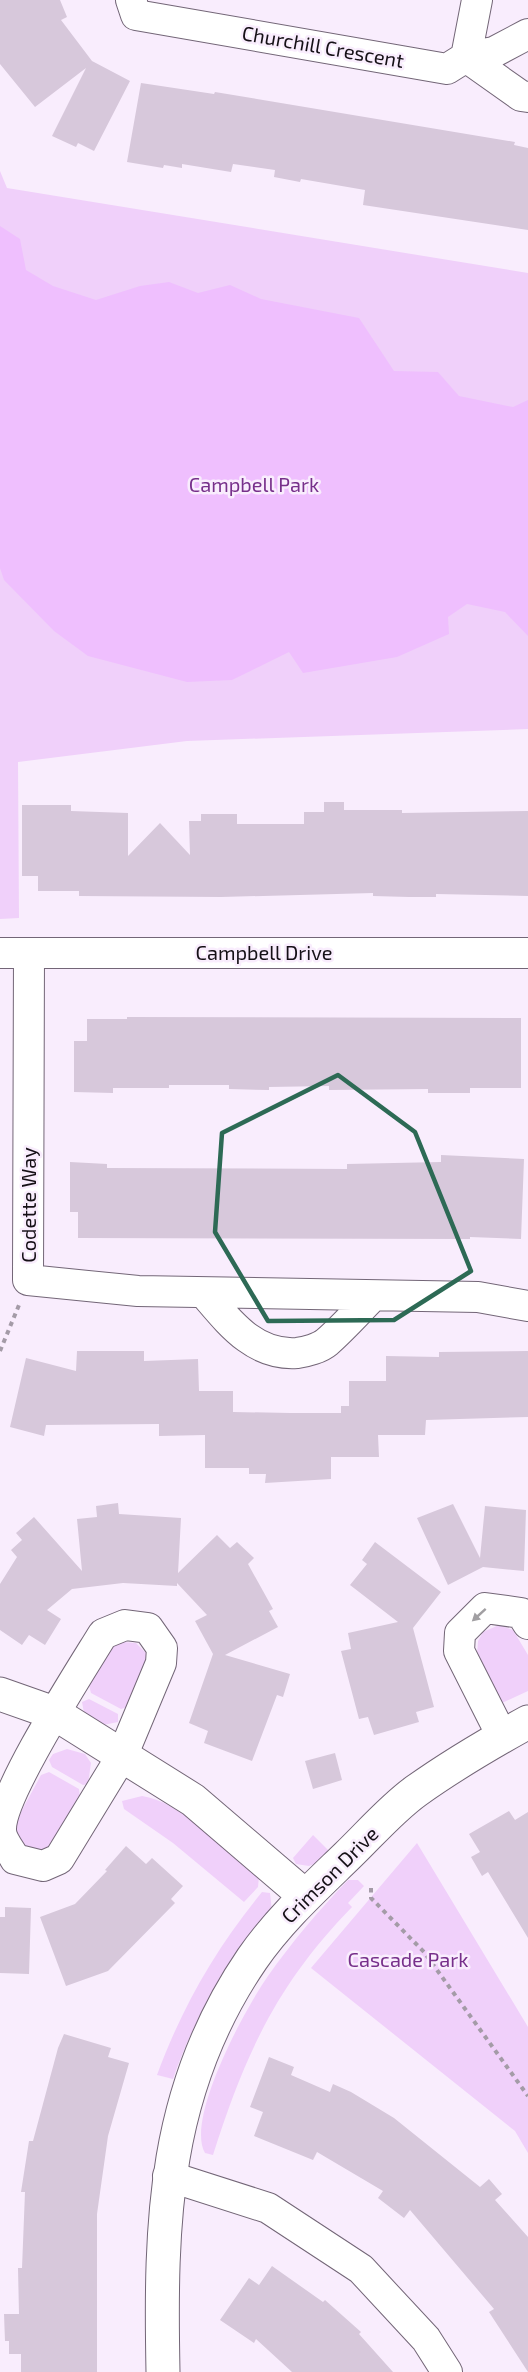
<svg xmlns="http://www.w3.org/2000/svg" width="528" height="2372" viewBox="0 0 528 2372" font-family="'Exo 2',sans-serif">
	<style>
		.green { fill: #f0d0fa }
		.water { fill: #efbffe }
		.building { fill: #d7c8db }
		.lines { fill: none; stroke-linecap: round; stroke-linejoin: round }
		.minor-casing { stroke: #736677; stroke-width: 32 }
		.tertiary-casing { stroke: #736677; stroke-width: 35 }
		.path { stroke: #a49ba7; stroke-width: 4; stroke-dasharray: 4.5 4.5; stroke-linecap: butt }
		.minor { stroke: #fff; stroke-width: 30 }
		.tertiary { stroke: #fff; stroke-width: 33 }
		.oneway { fill: #a19fa2 }
		.marked { fill: none; stroke: #2d6a55; stroke-width: 4.5; stroke-linejoin: round }
		.labels { text-anchor: middle; stroke-width: 5; stroke-linejoin: round; paint-order: stroke }
		.street-label { font-size: 20px; fill: #151016; stroke: #f9edfd }
		.park-label { font-size: 20px; fill: #77308b; stroke: #f9edfd }
	</style>
	<rect width="100%" height="100%" fill="#f9edfd"/>
	<path class="green" d="M0,171l7,17 521,85v456l-341,12 -169,21 1,156 -19,1z
		M499,1625l14,5 15,25v36l-26,12 -25,-49 1,-13 5,-9z
		M123,1642l13,1 12,12 -18,51 -9,3 -30,-16 -2,-8 23,-39z
		M89,1699l29,15v8l-15,3 -19,-12 -2,-11z
		M67,1749l18,5 6,9 -3,21 -5,1 -31,-18 -3,-7 4,-6z
		M49,1772l30,17 1,9 -33,53 -13,1 -17,-11 -2,-18 26,-48z
		M142,1796c38,5 87,56 117,80l-1,11 -14,15 -71,-59 -49,-34 -2,-8z
		M313,1835l16,16 -1,8 -19,7 -13,-2 -3,-6z
		M417,1843l111,184v126l-13,-22 -204,-163z
		M348,1880h10l6,6 -16,17 4,4c-75,77 -107,147 -139,248l-8,-2c-20,-34 41,-146 63,-177 24,-34 51,-66 80,-96z
		M262,1892l8,1 2,18c-44,53 -77,103 -99,168l-16,-4c25,-68 59,-127 105,-183z"/>
	<path class="water" d="M0,226l20,13 6,31 27,16 43,14 44,-14 29,-4 29,11 32,-8 31,14 98,19 35,53 44,1 21,24 54,11 15,-7v236l-23,-24 -38,-8 -19,13 1,17 -52,23 -94,16 -14,-21 -57,28 -45,2 -99,-26 -34,-25 -50,-51 -4,-12z"/>
	<path class="building" d="M0,0h60l7,17 -6,3 31,41 38,20 -36,70 -16,-8 -2,4 -24,-11 34,-68 -51,39 -35,-43z
		M141,83l73,11 1,-2 300,50 -1,3 14,3v82l-165,-25 2,-15 -64,-11 -1,3 -26,-5 1,-7 -42,-6 -2,8 -49,-8v4l-18,-3 -1,3 -36,-6z
		M324,802h20v8h58v3l126,-2v85l-92,-2v3h-27l-36,-1v-3l-152,4 -142,-1v-5h-41v-15h-16v-71h49v6l57,2v43l32,-33 30,32 -1,-34h12v-7h36v10h67v-12h20z
		M127,1017l394,1v70h-51v5h-42v-4l-99,1v-4l-60,1v3l-40,-1v-4h-60v3h-56v5l-39,-1v-51h13v-22h40z
		M441,1155l83,4 -3,80 -51,-2v2l-392,-1v-26h-8v-50l37,2v4l240,1v-5l94,-2z
		M77,1351h67v10l54,-2 1,32h34v21l57,1h51v-7h8v-25h37v-25l53,1v-5l89,-1v66l-102,3 -1,15h-47l1,22h-48v22l-66,4 1,-9h-17v-6h-44v-33l-46,1v-12l-113,1 -2,11 -34,-9 16,-69 50,13z
		M118,1503l1,11 62,4 -3,55 39,-38 13,13 7,-6 17,16 -6,6 25,45 -4,2 9,16 -53,28 65,19 -7,23 -6,-2 -25,66 -48,-18 4,-12 -19,-8 24,-69 -18,-33 12,-6 -30,-32v3l-54,-3 -51,6 -25,21 14,9 -16,26 -16,-10 -7,10 -22,-15v-46l17,-27 -6,-7 11,-10 -6,-7 18,-16 48,54 -5,-52 20,-2 -1,-11z
		M453,1504l27,54 5,-52 41,4 -2,61 -41,-4 -35,18 -31,-67z
		M375,1542l66,50 -28,36 21,79 -18,5 3,10 -45,13 -6,-18 -9,2 -18,-68 10,-2 -3,-16 50,-11 -48,-37 17,-21 -5,-4z
		M335,1753l7,27 -29,9 -8,-28z
		M509,1811l6,9 13,-8v126l-40,-66 -6,4 -11,-19 9,-5 -11,-18z
		M126,1846l20,18 6,-6 31,28 -12,13 4,4 -67,68 -42,15 -26,-69 35,-13 32,-33 -2,-1z
		M5,1907l26,1 -2,66 -29,-1v-56h5z
		M64,2034l47,14 -3,9 21,6 -21,73 -11,78v158h-76v-18h-12v-13h-4l-1,-27h15l-1,-46h4l3,-76h-4l8,-51h4l25,-93z
		M269,2057l25,10 -3,8 39,17 3,-8 18,8 43,26 86,69 9,-8 13,15 -7,6 33,37v135l-39,-60 5,-3 -84,-99 -6,8 -26,-20 5,-7 -66,-39 -4,8 -59,-24 9,-24 -13,-5z
		M272,2266l51,36 2,-2 36,32 -2,2 34,38h-101l-36,-33 -2,4 -34,-23 29,-42 10,7z"/>
	<g class="lines">
		<defs>
			<path id="minor" d="M131,0l5,15 311,54 19,-12 11,-57
				M466,57l55,39 7,1
				M466,57l28,-5 34,-18
				M0,953h528
				M29,954l-1,326 110,11 340,6 50,9
				M204,1293c25,29 50,63 93,60 9,-1 23,-5 30,-11 16,-14 31,-31 46,-46
				M125,1625l23,3 14,20 -1,15 -38,91 -64,105 -16,7 -28,-7c-4,-8 -14,-19 -14,-29 -1,-35 80,-160 102,-196z
				M502,1736l-43,-85 1,-18 25,-25 36,5 7,11
				M168,2176l100,32 93,61 65,70 21,33"/>
			<path id="tertiary" d="M0,1694l54,19 139,87 111,95
				M163,2372c-3,-150 0,-283 89,-413 27,-39 61,-70 95,-103 22,-21 44,-47 69,-65 35,-25 74,-48 112,-69"/>
		</defs>
		<use href="#minor" class="minor-casing"/>
		<use href="#tertiary" class="tertiary-casing"/>
		<path class="path" d="M0,1351l19,-46
			M371,1888v10l53,54 104,144"/>
		<use href="#minor" class="minor"/>
		<use href="#tertiary" class="tertiary"/>
	</g>
	<defs><path id="oneway-solid" d="M-6-.8H1V-3.2L6.5 0L1 3.2V.8H-6Z" transform="scale(1.5)"/></defs>
	<use class="oneway" href="#oneway-solid" transform="translate(479 1615) rotate(138)"/>
	<path class="marked" d="M338,1075l77,57 56,139 -77,49 -126,1 -53,-89 7,-99z"/>
	<g class="labels">
		<g class="street-label">
			<text transform="translate(323 47) rotate(10)" y="7">Churchill Crescent</text>
			<text x="264" y="960">Campbell Drive</text>
			<text transform="translate(29 1205) rotate(-90)" y="7">Codette Way</text>
			<text transform="translate(330 1875) rotate(-45)" y="7">Crimson Drive</text>
		</g>
		<g class="park-label">
			<text x="254" y="492">Campbell Park</text>
			<text x="408" y="1967">Cascade Park</text>
		</g>
	</g>
</svg>
